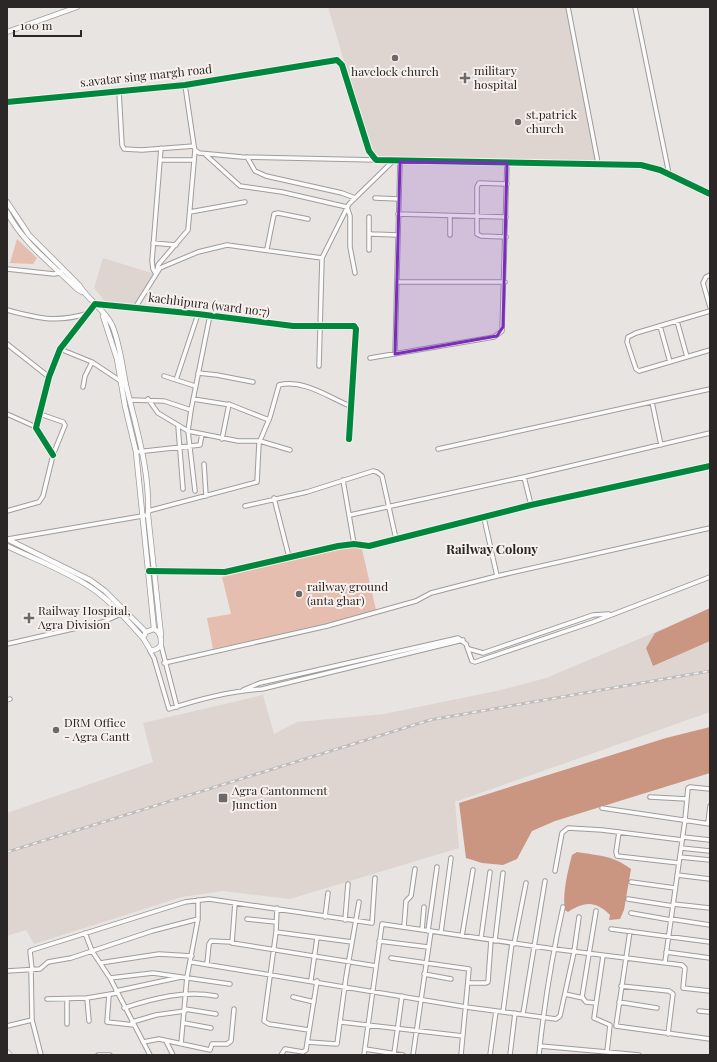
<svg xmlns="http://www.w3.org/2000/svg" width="717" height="1062" viewBox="0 0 717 1062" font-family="'Playfair Display',serif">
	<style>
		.built { fill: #ded5d1 }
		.green { fill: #e5beb0 }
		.water { fill: #ca9581 }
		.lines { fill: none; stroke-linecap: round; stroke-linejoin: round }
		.minor-casing { stroke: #9f9c9b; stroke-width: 5.5 }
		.tertiary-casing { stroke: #9f9c9b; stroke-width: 6 }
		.primary-casing { stroke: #c4c2c1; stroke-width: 8 }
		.minor { stroke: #fcfbfb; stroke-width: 3.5 }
		.tertiary { stroke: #fcfbfb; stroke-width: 4.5 }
		.primary { stroke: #f5efed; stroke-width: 5.5 }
		.rail-casing { stroke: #bebdbd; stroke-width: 3 }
		.rail { stroke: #f7f0ed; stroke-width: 1.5; stroke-dasharray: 4.5; stroke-linecap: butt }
		.cycleway-casing { stroke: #f7f0ed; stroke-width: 8 }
		.cycleway { stroke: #00873e; stroke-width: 6 }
		.marked { fill: #7b2cbf; fill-opacity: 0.2; stroke: #7b2cbf; stroke-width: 3; stroke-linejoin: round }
		.poi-dot { fill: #6c6968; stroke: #f7f0ed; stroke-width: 1.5 }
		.labels { text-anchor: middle; stroke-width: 4; stroke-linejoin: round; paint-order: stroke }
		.poi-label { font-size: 12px; fill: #2a2726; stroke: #f7f0ed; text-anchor: start }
		.street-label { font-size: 12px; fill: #2a2726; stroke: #f7f0ed }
		.neighbourhood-label { font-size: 13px; font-weight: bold; fill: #2a2726; stroke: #f7f0ed }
	</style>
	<rect width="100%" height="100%" fill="#e8e4e2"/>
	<path class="built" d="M328,7h240l28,155 -198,-2 -23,-5 -23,-67z
		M103,258l52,16 -20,34 -27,-3 -14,-17z
		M710,609v103l-255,90 4,46 -169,51 -67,-8 -41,6 -148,47 -8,-14 -19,6v-123l146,-51 -10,-39 120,-28 11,39 23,-12 87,-8 117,-24 45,-12z"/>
	<path class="green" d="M17,239l20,19 -4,6 -23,-1z
		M352,546l10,3 14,61 -56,16 -107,23 -6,-31 24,-4 -9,-37z"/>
	<path class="water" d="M710,608v33l-57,25 -7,-18 9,-15z
		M710,727v46l-155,48 -23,10 -15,28 -14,6 -21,-2 -16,-5 -7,-55 207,-65z
		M577,852c23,4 35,3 54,17l-7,41 -4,9 -11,1 1,-5c-14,-14 -25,-14 -42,-3l-3,-2c-3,-15 3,-40 7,-55z"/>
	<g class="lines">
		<defs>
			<path id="minor" d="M568,7l30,156
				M635,7l34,167
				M185,85l9,61 1,4 4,3 43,4 134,3
				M119,92l3,53 2,4 18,1 52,-4
				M7,102l178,-17 152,-25 5,5 27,86 7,9 265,5 19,5 50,24
				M206,155l34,31 42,6 65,15 3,9v31l5,26
				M247,157l8,14 11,5 76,17 13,5
				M160,160h34
				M375,198l24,1
				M190,212l55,-10
				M398,214l108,3
				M369,217v15l2,2 27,1
				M450,235v-19
				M506,237l-25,-1 -4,-2v-47l2,-4 28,1
				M153,243l23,2
				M267,249l7,-35 4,-1 30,6
				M369,250v-18
				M7,269l47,5 6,-1 3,-3
				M157,271l1,-6 30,-35 7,-80
				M156,274l-3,-5 -1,-8 9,-113
				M710,275l-4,2 -3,6 7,24
				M397,282h108
				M135,308l25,-40 38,-16 29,-7 95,13
				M7,310c30,8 48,13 79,4
				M710,311l-74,22 -8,4 -1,5 9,27 3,2 71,-21
				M677,321l10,36
				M660,326l10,36
				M7,344l42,33
				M60,349l32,13 30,20
				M395,354l5,-192
				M370,358l124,-21 8,-6 5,-168
				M319,366l3,-108 27,-54 43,-42
				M198,373l19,2 36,7
				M164,376l31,10
				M176,380l22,-66
				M83,387l2,-11 7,-14
				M148,399l10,14 30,18 50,10h22l30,9
				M193,399l38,6 38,15
				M130,400l34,1 27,9
				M652,402l9,43
				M7,414l29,13
				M178,426l5,63
				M222,439l7,-35
				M438,449l272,-60
				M136,452l64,-7 2,-11
				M53,455l-17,-27 13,-51 11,-28 35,-45 103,10 95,12h61l2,3 -7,110
				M204,464l2,32
				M524,477l7,28
				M343,480l11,64
				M195,491l-7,-60 3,-21 19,-95
				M274,498l15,59
				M245,506l62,-14 66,-21 4,1 5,4 14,63
				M7,511l32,-9 4,-6 10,-41 12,-30 -2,-3 -23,-8
				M148,511l109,-29 2,-39 11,-26 9,-32c25,-6 51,13 73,22
				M350,515l174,-38 186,-44
				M484,518l13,58
				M8,539l140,-24
				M149,571l76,1 113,-26 16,-2 15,2 162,-41 179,-39
				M7,644l96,-22 20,-9
				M161,645l16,62
				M469,649l14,4 110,-38 16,-1
				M150,651l4,7 15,51c30,-10 61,-18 93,-20l201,-49
				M164,663l163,-37 89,-25 15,-8 66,-17 213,-48
				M243,690l17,-7 198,-45 8,6 6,17 3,1 118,-40 117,-45
				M7,700l3,-1
				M650,797l37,2
				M602,808l108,16
				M708,823l2,-17
				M619,832l-3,20 1,4 62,7
				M683,837l27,3
				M681,848l29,3
				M680,857l30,3
				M555,871l7,-38 6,-5 34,2 80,10
				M677,875l33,4
				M631,882l44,6
				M628,899l45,7
				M235,903l-3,40 144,23
				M673,904l37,4
				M277,908l-1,24 -12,89 5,3 40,6
				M596,911l-14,86 4,5 10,1
				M631,913l40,7
				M325,917l3,-24
				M247,919l29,3
				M671,919l39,6
				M345,920l3,-36
				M404,927l2,-26 5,-5 4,-27
				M611,929l99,13
				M422,930l2,-23
				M428,931l9,-64
				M630,931l-14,95 94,13
				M276,932l76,10
				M441,932l10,-74
				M85,933l7,18 18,27 40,77
				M462,936l11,-66
				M481,938l9,-66
				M379,941l49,6
				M495,941l8,-68
				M514,944l12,-61
				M666,952l44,6
				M603,956l-9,62 16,7 -3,27 32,3
				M391,958l78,11 -8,86
				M191,962l275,45 90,12 4,-3 14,-64 5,-35
				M665,962l20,-142 3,-32 2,-1 20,2
				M100,963l59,-9 33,2
				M207,964l2,-20 2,-3 20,1
				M32,969l-2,-18 2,-1 153,-48 24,-3 163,24 3,-45
				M7,971l33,-2 8,-7 23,-4 81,-27 46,-12
				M424,974l27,5
				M110,978l43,-5 77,11
				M311,980l6,-42
				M469,983h17l2,-1 3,-42
				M621,986l48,5 4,3 -5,40
				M116,991l65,-14
				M565,994l18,4
				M109,995l-2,27 27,3
				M293,997l21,5
				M47,999l40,-1
				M619,1002l38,6
				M124,1008c30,-10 61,-18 92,-12
				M185,1009l31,5
				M699,1011l11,1
				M503,1012l9,-69
				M523,1014l22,-133
				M32,1020l9,35
				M89,1021l-2,-23 30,-5
				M132,1022l24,-7 29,-4
				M341,1022l122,14
				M184,1023l27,5
				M67,1024v-25
				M7,1026l25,-6 -1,-51
				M166,1041l7,14
				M143,1042l16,-3 51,11 2,-6h15l4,-3 3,-32
				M307,1042l30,2 9,-67 13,-75
				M181,1044l6,-67 11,-58v-19
				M540,1046l67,6
				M365,1049l38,6
				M394,1054l8,-58
				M98,1055h12
				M281,1055l4,-6 18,3 3,-2 11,-69
				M364,1055l18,-131 172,25 128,16 3,3 -2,20 27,3
				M413,1055l18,-124
				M490,1055l6,-44
				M510,1055l5,-42
				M539,1055c5,-50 13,-99 24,-148"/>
			<path id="tertiary" d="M7,32l70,-25
				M7,202l22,33 50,50c9,15 26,25 33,40 8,19 10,40 14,60 10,43 24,85 22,130l13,120
				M7,212c16,31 46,53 70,77l5,3
				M103,316l14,43 8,47 11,46 18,177
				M7,539l83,41 15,11 41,41
				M7,546c27,13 57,24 83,41 20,13 37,33 53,51
				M154,629c7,3 7,9 7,16l-4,4 -6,2 -8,-13 3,-6z"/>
			<path id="primary" d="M7,1053l2,2"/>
		</defs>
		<use href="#minor" class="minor-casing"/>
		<use href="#tertiary" class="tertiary-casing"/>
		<use href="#primary" class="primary-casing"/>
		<use href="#minor" class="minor"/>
		<use href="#tertiary" class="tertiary"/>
		<use href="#primary" class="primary"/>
		<defs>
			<path id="rail" d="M7,852l423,-132 280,-49"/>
		</defs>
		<use href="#rail" class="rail-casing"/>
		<use href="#rail" class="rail"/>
		<defs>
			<path id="cycleway" d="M7,102l178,-17 152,-25 5,5 27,86 7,9 265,5 19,5 50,24
				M53,455l-17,-27 13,-51 11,-28 35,-45 103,10 95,12h61l2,3 -7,110
				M149,571l76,1 113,-26 16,-2 15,2 162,-41 179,-39"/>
		</defs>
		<use href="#cycleway" class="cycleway-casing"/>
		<use href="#cycleway" class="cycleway"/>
	</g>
	<path class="marked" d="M400,162l107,1 -4,164 -6,9 -102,18z"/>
	<g class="poi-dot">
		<circle cx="395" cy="58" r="4"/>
		<path d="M463 72h4v4h4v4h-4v4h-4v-4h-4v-4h4z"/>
		<circle cx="518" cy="122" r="4"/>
		<circle cx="299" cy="594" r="4"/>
		<path d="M27 612h4v4h4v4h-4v4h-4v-4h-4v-4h4z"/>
		<circle cx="56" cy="730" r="4"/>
		<rect x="218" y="793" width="10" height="10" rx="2"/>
	</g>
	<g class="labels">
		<g class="poi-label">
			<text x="474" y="75">military<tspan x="474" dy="14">hospital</tspan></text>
			<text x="395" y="76" text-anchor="middle">havelock church</text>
			<text x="526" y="119">st.patrick<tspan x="526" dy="14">church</tspan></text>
			<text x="307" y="591">railway ground<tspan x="307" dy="14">(anta ghar)</tspan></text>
			<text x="38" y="615">Railway Hospital,<tspan x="38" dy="14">Agra Division</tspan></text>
			<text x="64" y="727">DRM Office<tspan x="64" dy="14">- Agra Cantt</tspan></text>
			<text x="232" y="795">Agra Cantonment<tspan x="232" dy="14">Junction</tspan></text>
		</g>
		<g class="street-label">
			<text transform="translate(146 76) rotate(-6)" y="4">s.avatar sing margh road</text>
			<text transform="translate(209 305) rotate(7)" y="4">kachhipura (ward no:7)</text>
		</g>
		<g class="neighbourhood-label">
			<text x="492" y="554">Railway Colony</text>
		</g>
	</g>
	<rect width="717" height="1062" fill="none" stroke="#2a2726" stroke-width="16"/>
	<path d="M14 30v6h67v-6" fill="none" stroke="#2a2726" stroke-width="2"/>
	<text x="20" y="30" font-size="12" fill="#2a2726" stroke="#f7f0ed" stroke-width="3" paint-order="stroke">100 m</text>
</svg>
